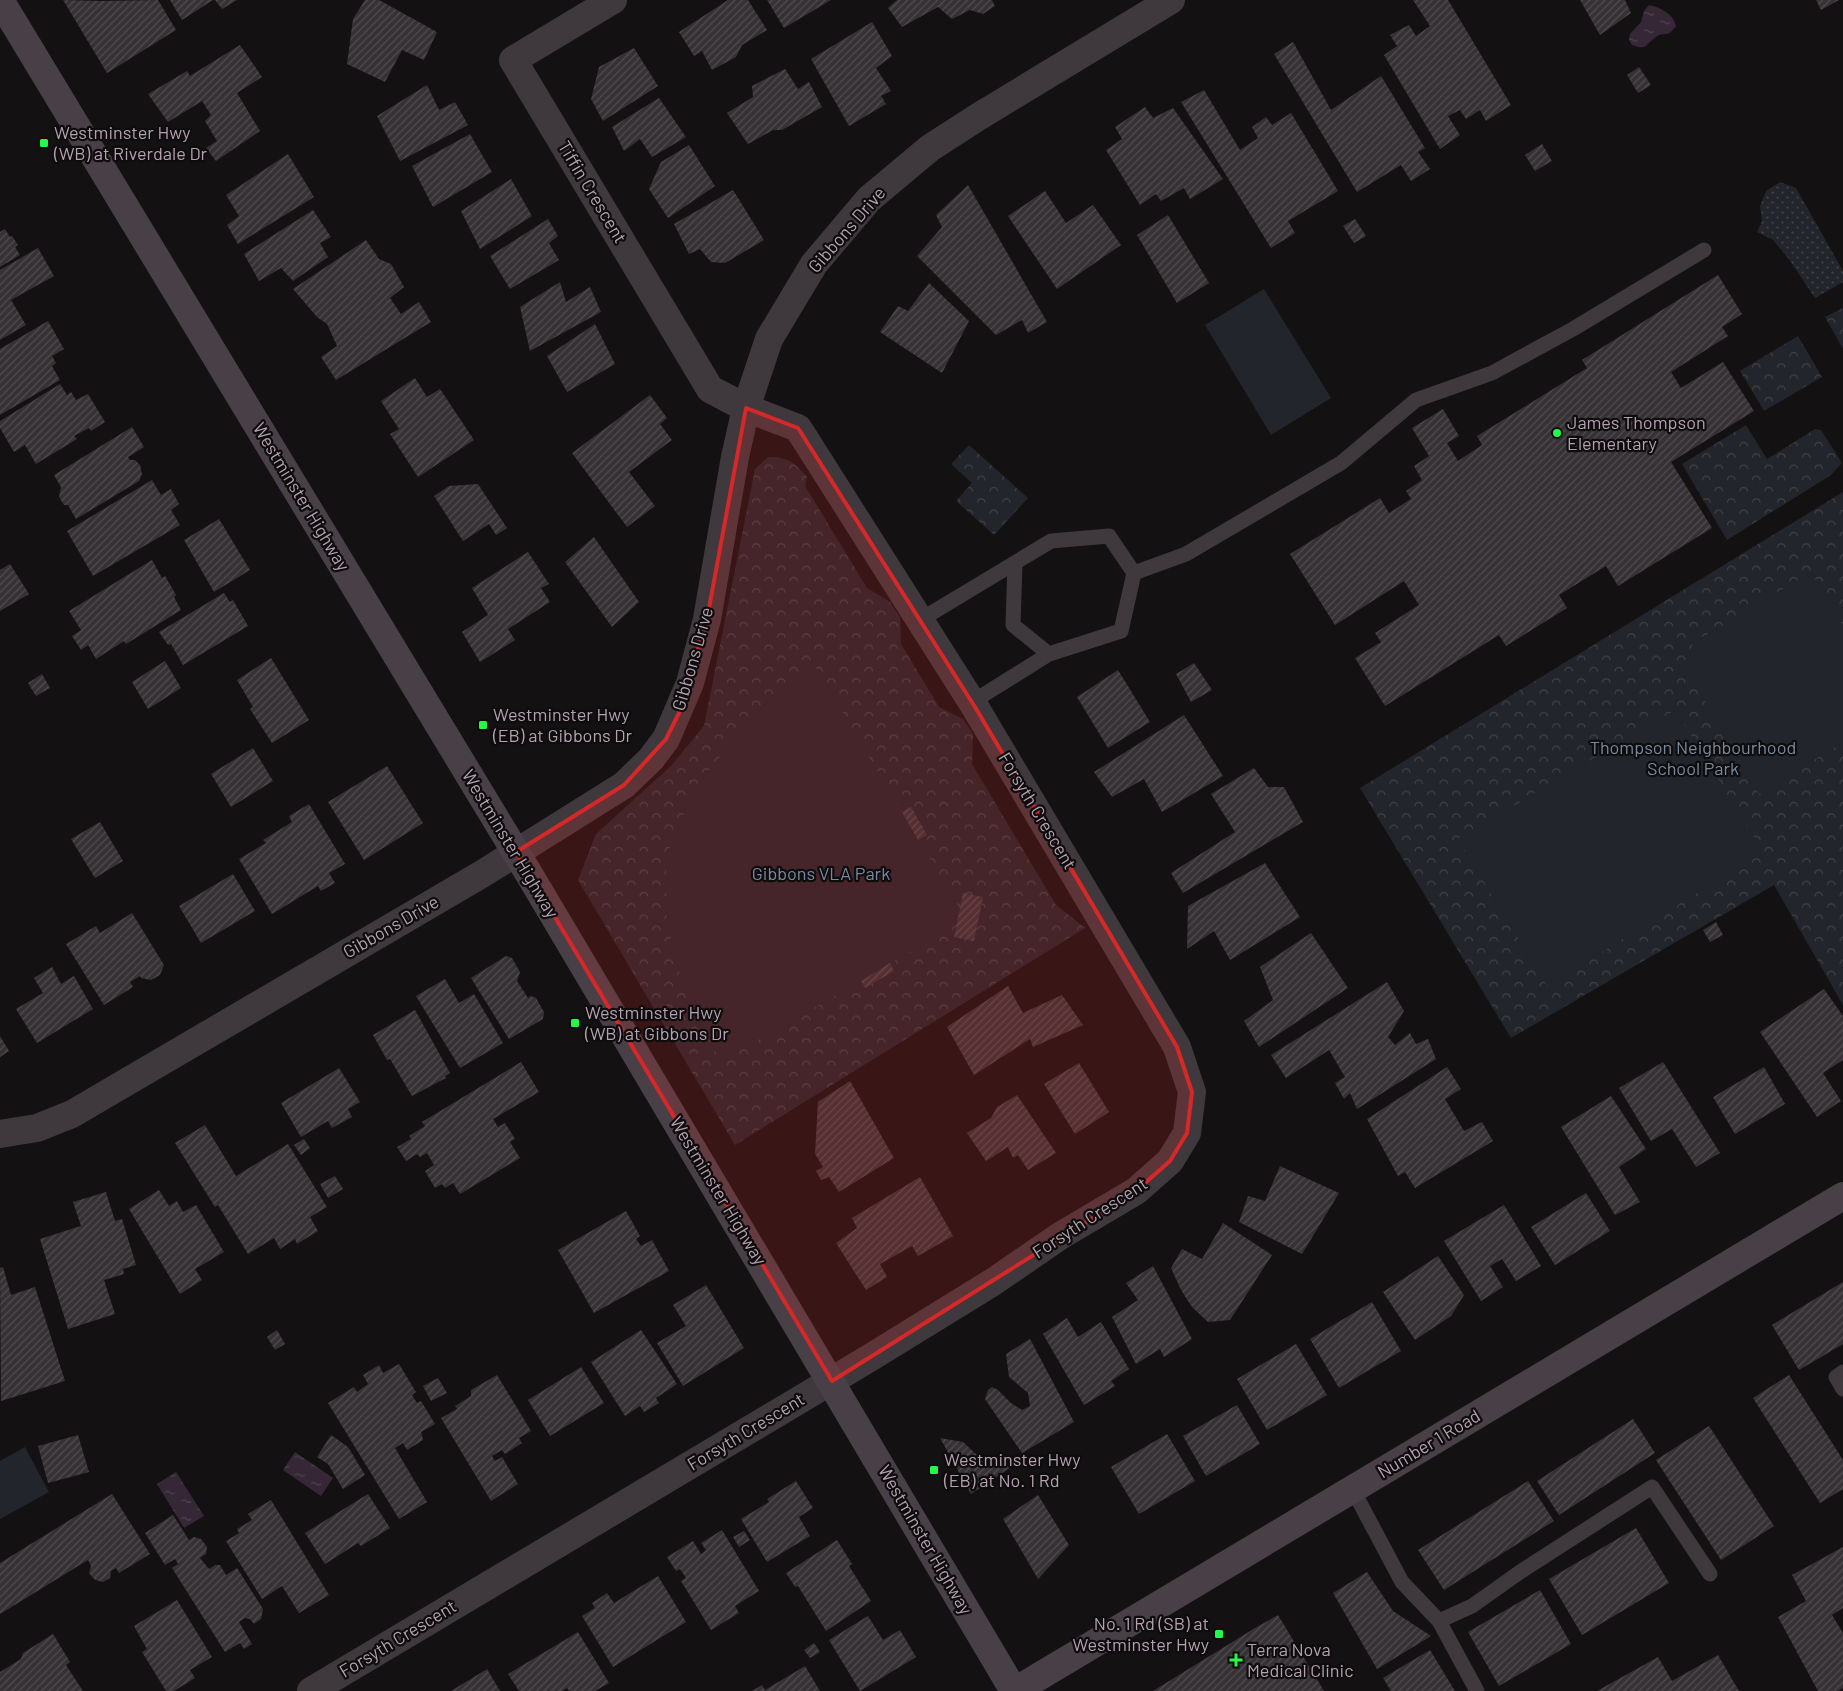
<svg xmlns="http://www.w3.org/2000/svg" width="1843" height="1691" viewBox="0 0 1843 1691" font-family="Barlow,sans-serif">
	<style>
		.forest { fill: url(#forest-crowns) }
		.garden { fill: url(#garden-dots) }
		.pitch { fill: #22252b }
		.water { fill: url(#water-ripples) }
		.building { fill: url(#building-hatch) }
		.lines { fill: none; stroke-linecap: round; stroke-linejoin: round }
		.lane { stroke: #3f393d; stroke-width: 15 }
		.street { stroke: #3f393d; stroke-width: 28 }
		.secondary { stroke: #484046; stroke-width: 28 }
		.marked { fill: #d62828; fill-opacity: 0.2; stroke: #d62828; stroke-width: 4; stroke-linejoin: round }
		.poi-dot { fill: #24f947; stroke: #0e0c0d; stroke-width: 2 }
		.labels { text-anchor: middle; stroke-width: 4.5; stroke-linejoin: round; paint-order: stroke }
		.poi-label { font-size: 18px; fill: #b4a2b1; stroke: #0e0c0d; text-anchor: start }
		.street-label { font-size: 18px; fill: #b4a2b1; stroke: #0e0c0d }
		.park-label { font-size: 18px; fill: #788aa0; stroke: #0e0c0d }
	</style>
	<defs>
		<pattern id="forest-crowns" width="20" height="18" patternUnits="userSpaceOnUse" patternTransform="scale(1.25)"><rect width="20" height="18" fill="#22252b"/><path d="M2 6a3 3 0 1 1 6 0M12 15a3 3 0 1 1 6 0" fill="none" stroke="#404247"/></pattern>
		<pattern id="garden-dots" width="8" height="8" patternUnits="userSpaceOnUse" patternTransform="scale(1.25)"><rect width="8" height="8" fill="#22252b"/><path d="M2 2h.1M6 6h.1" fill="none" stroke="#404247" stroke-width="1.8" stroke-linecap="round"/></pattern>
		<pattern id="water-ripples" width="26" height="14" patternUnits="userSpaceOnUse" patternTransform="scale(1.25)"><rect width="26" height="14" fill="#362737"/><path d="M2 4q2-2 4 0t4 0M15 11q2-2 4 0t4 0" fill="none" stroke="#514352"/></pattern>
		<pattern id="building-hatch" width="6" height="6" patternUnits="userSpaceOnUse" patternTransform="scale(1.25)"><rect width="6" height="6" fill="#353134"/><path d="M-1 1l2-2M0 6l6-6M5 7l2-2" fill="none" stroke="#504c4f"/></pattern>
	</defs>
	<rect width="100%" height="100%" fill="#131112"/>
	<path class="forest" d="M1843,308v41l-18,-32z
		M1798,336l24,41 -58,34 -24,-40z
		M1746,425l21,34 48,-30 6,1 21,33 -11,12 -104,65 -45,-76z
		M969,445l59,53 -34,37 -38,-34 16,-18 -21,-19z
		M768,457c20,0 26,5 39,20l-2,9 62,102 23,14 10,15 1,27 38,63 24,12 10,15 -1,30 84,141 29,23 -350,217 -157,-265 18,-46 75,-68 33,-40 51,-257z
		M1843,492v513l-69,-120 -263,153 -151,-250z"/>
	<path class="garden" d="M1780,182l16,6 47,83v11l-28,16 -27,-40 -15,-18 -16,-8 5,-11 -2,-15 6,-15z"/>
	<path class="pitch" d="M1264,289l67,109 -60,37 -66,-110z
		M1811,572l32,54v116l-84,52 -73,-126 7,-25z
		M813,663l144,241 -5,22 -91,55 -140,80 -34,-60 -20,-77 -1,-66 28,-70 69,-83z
		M1675,710l88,142 -216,134 -89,-147z
		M25,1447l24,45 -49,27v-58z"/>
	<path class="water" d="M1649,5c13,3 24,9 27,21 -10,14 -12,4 -20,11 -11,7 -8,14 -24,8l-3,-5 1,-6 11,-12 3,-11z
		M295,1452l38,26 -12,18 -38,-26z
		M176,1472l28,44 -20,12 -27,-44z"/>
	<path class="building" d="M63,0l39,1 56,-1 18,30 -69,43z
		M170,0h43l-31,20z
		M215,0h22l-15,9z
		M365,0h14l58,32 -13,28 -22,-10 -17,32 -38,-18 6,-45z
		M728,0h20l19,30 -25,15 -6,12 -24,13 -10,-19 -8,5 -15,-24z
		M767,0h64l-47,28z
		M897,0h95l3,6 -12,8 -13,-4 -18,9 -14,-12 -36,20 -14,-19z
		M1413,0h35l63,105 -25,16 -6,-11 -14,9 -6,-9 -12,6 12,19 -20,14 -56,-94 13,-9 -7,-11 19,-10 7,11 14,-10z
		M1580,0h45l6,13 -31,22z
		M1816,0h23l-18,10z
		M872,22l20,34 -16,12 15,23 -10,5 5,8 -37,22 -38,-67z
		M1293,42l38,68 50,-34 44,72 -7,4 12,17 -19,12 -10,-16 -44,27 -83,-138z
		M240,45l22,32 -25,16 23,38 -44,30 -10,-13 11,-7 -12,-20 6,-6 -9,-14 -34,21 -20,-28 39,-23 3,5z
		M634,48l24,38 -55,35 -12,-22 8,-32z
		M1639,67l12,18 -13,8 -11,-18z
		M785,69l13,20 11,-7 13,25 -40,23h-9l-25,14 -21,-31 26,-16 -1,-11z
		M427,85l12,25 16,-8 13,23 -68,36 -23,-45z
		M1204,90l36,60 18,-12 -6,-11 14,-10 6,8 19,-12 47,78 -50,30 7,12 -24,15 -90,-146z
		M659,98l27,39 -34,20 -12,-18 -16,12 -12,-24z
		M1145,107l8,11 20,-10 50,71 -33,20 -6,-11 -23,13 -5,-7 -16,11 -34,-55 16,-11 -7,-12z
		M470,134l22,38 -59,35 -21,-41z
		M1542,144l10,17 -17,10 -10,-16z
		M689,145l26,41 -47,32 -19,-29 12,-27z
		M288,154l26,43 -76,47 -11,-19 12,-9 -13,-21z
		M511,179l21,37 -52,33 -19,-38z
		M968,185l79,137 -19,11 -6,-13 -26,15 -79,-79 25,-29 -6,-12z
		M733,190l31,50 -39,23 -14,-1 -11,-13 -11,5 -15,-30z
		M1045,191l21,32 27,-18 28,40 -64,44 -49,-73z
		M313,210l18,27 -11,6 8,14 -35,24 -12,-13 -22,13 -15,-27z
		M1168,215l41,68 -32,20 -40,-68z
		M548,219l10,17 -9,7 10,17 -49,29 -20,-33z
		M1355,219l11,17 -12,7 -11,-17z
		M5,229l5,8 2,-1 6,9 -3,2 5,8 -20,12v-35z
		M366,240l13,19 12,5 13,23 -14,11 11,16 18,-12 12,20 -95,58 -15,-23 16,-11 -10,-22 -10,-7 -24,-28z
		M38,248l16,28 -43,24 15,25 -26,15v-70z
		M1718,275l24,39 -20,13 6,9 -57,36 10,16 42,-26 31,49 -83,51 41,66 -94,58 -12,-20 -47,29 8,13 -61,38 -7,-11 -114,71 -30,-48 26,-16 -6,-9 44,-28 -15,-24 -69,44 -45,-71 90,-56 9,15 22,-14 -5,-8 16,-11 -8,-14 15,-10 -17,-28 31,-19 16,27 -12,7 11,18 24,-16 -5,-9 110,-68 -5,-8z
		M560,282l6,20 24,-15 11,25 -71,39 -10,-44z
		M929,283l40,38 -27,52 -62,-41 18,-26 10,5z
		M48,321l16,28 -12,7 4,7 -4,3 8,14 -60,35v-66z
		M595,324l20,40 -48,28 -20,-36z
		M415,378l12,19 13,-8 34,51 -56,37 -28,-43 9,-5 -18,-28z
		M60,384l7,11 4,-3 5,8 12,-6 17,28 -14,9 -2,-3 -15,8 3,3 -41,25 -11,-19 -11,7 -14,-24v-7z
		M650,395l17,23 -7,6 12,16 -43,32 26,34 -28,21 -55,-74z
		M132,427l12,20 -16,10 2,3h5l5,5 2,9 -3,7 -63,38 -8,-14h-4l-5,-8 2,-10 -7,-12z
		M152,480l9,15 10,-6 8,15 -8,6 9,15 -87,51 -26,-45z
		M478,484l29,44 -11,7 -7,-11 -26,17 -29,-45 15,-10z
		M219,519l31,51 -36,22 -30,-52z
		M594,537l45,65 -27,25 -47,-65z
		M528,552l21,32 -8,4 9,14 -42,27 7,11 -35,22 -18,-30 26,-17 -16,-27z
		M152,560l10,18 3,-2 11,19 -2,2 7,13 -55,34 -2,-3 -28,18 -8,-14 -7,5 -9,-14 9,-6 -12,-19z
		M10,564l19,30 -29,17v-41z
		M224,593l6,9 3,-2 15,26 -65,39 -12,-21 -3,1 -9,-13z
		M271,658l38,62 -37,23 -22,-34 3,-2 -16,-27z
		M165,661l16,27 -33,21 -16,-27z
		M1194,663l18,27 -21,12 -15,-28z
		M1118,670l32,52 -42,26 -31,-51z
		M42,674l8,14 -14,8 -8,-13z
		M1184,715l39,61 -61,36 -18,-33 -32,18 -18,-25z
		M253,748l20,33 -42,26 -20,-33z
		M387,766l36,57 -59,37 -36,-58z
		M1254,768l14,19h16l19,35 -120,71 -12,-20 64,-41 -24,-38z
		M309,804l36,60 -16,9 6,10 -14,8 -3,-5 -46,28 -33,-55 27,-16 -3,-3 29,-18 -3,-6z
		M911,807l16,28 -9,5 -16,-28z
		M100,822l23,39 -28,17 -24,-39z
		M1265,863l35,54 -70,43 -16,-29 -27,18 1,-43z
		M233,874l22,37 -54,32 -22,-37z
		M963,893l20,4 -9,44 -20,-4z
		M132,913l32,52 -4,10 -9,5 -10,-2 -1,-2 -10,6 3,5 -29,18 -38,-61 30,-18 4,7z
		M1716,922l7,13 -13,7 -7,-12z
		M1311,933l37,55 -89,59 -15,-26 29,-21 -13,-33z
		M506,956l6,2 8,14 -3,9 11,17 3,-2 5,2 8,14 -1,7 -34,20 -38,-61z
		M890,963l4,8 -29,17 -4,-7z
		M52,967l9,17 13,-8 19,33 -56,34 -21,-34 27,-16 -9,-15z
		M445,979l14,24 15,-9 29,49 -43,25 -44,-72z
		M1387,982l17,29 -16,26 7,8 15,-12 6,11 12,-5 8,20 -79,50 -7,-16 -6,6 -9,-16 10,-6 -16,-27 -43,28 -15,-23z
		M1008,986l15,27 39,-18 21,30 -50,22 -3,-8 -56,36 -27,-48z
		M1824,989l19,27v44l-20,13 18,28 -24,16 -57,-85z
		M415,1010l35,63 -5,3 1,2 -34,18 -22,-37 -3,1 -14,-25z
		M0,1036l9,15 -9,6z
		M521,1062l18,30 -46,27 5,8 7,-4 10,16 -5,3 10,16 -60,36 -7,-11 -8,5 -3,-4 -7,4 -10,-17 9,-6 -7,-12 -7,4 -3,-3 -11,7 -9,-14 14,-8 -2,-3 16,-10 -3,-4z
		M1663,1062l57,91 -24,14 -24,-38 -21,12 -32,-53z
		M1079,1063l30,49 -34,22 -31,-50z
		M1447,1067l14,22 -16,10 19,32 18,-9 11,19 -78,47 -10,-16 -7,4 -31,-57z
		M1764,1067l21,37 -50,30 -22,-37z
		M339,1068l21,34 -12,7 4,8 -20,11 -4,-7 -27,16 -20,-34z
		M850,1081l44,77 -55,34 -10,-15 -8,3 -5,-9 7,-4 -8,-13 3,-52z
		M1017,1095l39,58 -28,17 -10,-15 -5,3 -5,-11 -22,14 -19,-28 24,-15 6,-11z
		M1611,1096l35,53 -27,18 21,35 -25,13 -54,-88z
		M205,1125l31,51 52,-32 39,63 -17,10 8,14 -21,13 -2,-5 -15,10 -6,-11 -26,16 -30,-49 -3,2 -40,-64z
		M304,1139l6,9 -9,7 -7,-10z
		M1280,1166l59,27 -37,61 -63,-32 9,-26 17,5z
		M335,1176l8,13 -15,9 -8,-14z
		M920,1177l33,59 -35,20 -6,-10 -32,18 7,13 -21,13 -30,-47 21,-15 -5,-10z
		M159,1190l10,16 8,-5 6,11 13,-7 28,47 -29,17 7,11 -22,14 -51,-85z
		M106,1192l9,29 7,-2 14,46 -13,4 1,5 -20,6 11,34 -47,15 -28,-90 41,-13 -8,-24z
		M1586,1193l24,38 -55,34 -24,-38z
		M1504,1205l37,61 -25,15 -14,-22 -12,7 13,21 -22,14 -37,-60z
		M626,1211l14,25 -4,3 5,7 11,-6 17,31 -75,42 -36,-63z
		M1223,1223l49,32 -42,65 -22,2 -16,-15 -11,-17 -10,-22 11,-19 20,10z
		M1438,1256l26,39 -13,21 -36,24 -32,-48z
		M1153,1266l39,73 -28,18 -4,-8 -24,15 -24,-47 26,-17 -12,-17z
		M3,1267l8,28 24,-8 30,94 -64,20 -1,-133z
		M1843,1282v62l-44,26 -27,-45z
		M706,1285l38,63 -61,38 -26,-43 29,-17 -13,-21z
		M1372,1302l29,49 -62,37 -29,-49z
		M1067,1318l11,19 23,-15 28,47 -18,12 4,5 -31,19 -41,-71z
		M277,1330l8,14 -10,6 -8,-13z
		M641,1330l36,54 -21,14 3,5 -15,9 -4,-6 -15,10 -34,-54z
		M1030,1339l44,83 -52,31 -37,-54 3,-9 4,-3 6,3 13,13 11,7 8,-4 -2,-13 -19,-16 -3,-23z
		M1296,1344l31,51 -60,35 -30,-51z
		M399,1364l17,28 -4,3 5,8 4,-2 14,23 -14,8 2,8 -16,10 -4,-7 -8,5 32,54 -28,17 -71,-116 26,-16 3,5 11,-8 -5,-9 16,-10 4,8z
		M581,1367l23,36 -54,33 -22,-36z
		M497,1375l34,56 -12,7 3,5 -17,11 -3,-4 -10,6 3,5 7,-4 16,27 -27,17 -50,-83 16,-9 -2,-3 16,-10v-6z
		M1789,1375l54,85v29l-23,14 -67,-105z
		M438,1378l9,15 -16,8 -8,-15z
		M1237,1405l23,39 -54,32 -23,-40z
		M1633,1419l22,34 -96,62 -22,-34z
		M1709,1426l65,100 -53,34 -65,-100z
		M1167,1434l28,47 -56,33 -28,-47z
		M78,1435l11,37 -41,11 -10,-37z
		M331,1435l17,12 17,28 -22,14 -15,-25 -11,-7z
		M940,1438l23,4 16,15 38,6 -46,31z
		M796,1481l17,27 -14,9 11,19 -43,26 -26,-43 28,-17 -2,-3z
		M1528,1481l26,40 -110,69 -26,-40z
		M112,1494l38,60 -31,19 -3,-5 -5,3 -1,7 -7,4 -8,-2 -6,-7 2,-7 -3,-6 -88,54v-51z
		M368,1494l22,34 -29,18 -3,-3 -33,21 -20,-31z
		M1038,1495l31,50 -31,34 -35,-60z
		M271,1500l58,95 -30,18 -17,-27 -20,13 -36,-58 13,-8 -2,-4 15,-9 -4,-6z
		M173,1515l16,25 5,-3 7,2 6,8 -1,7 -6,4 9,11 6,-4h5l6,10 11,-7 26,41 -2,10 -7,5 -4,-5 -5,-1 -6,4 13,22 -8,5 -4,-6 -15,9 -53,-84 6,-4 -3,-5 -10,6 -20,-32z
		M1636,1528l33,55 -87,52 -33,-56z
		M722,1530l37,61 -24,15 4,7 -28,17 -30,-49 5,-3 -6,-9 -4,2 -9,-14 26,-16 8,13 5,-4 -5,-7z
		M744,1531l6,9 -11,7 -6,-10z
		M837,1540l15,24 -3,2 22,35 -45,30 -28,-45 -3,1 -9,-14z
		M1843,1547v61l-11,7 11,18v55l-5,3h-20l-40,-74 28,-16 -14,-26z
		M1367,1572l26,39 38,25 -54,33 -44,-76z
		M658,1576l28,46 -73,45 -31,-51 13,-8 -3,-5 15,-10 7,10z
		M1540,1590l31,54 -72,42 -31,-54z
		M177,1600l35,57 -22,13 5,8 -21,13h-8l-24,-39 5,-3 -13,-23z
		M1278,1615l46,76h-171l102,-63z
		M868,1616l15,24 17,-10 16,27 -56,34 -31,-51z
		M578,1632l31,51 -14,8h-26l-2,-3 -5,3h-43l-11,-17z
		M53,1634l17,28 -4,3 17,26h-83v-19l21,-13 2,-6z
		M814,1643l6,9 -10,6 -6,-8z
		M1430,1650l25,41h-64l-8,-13z
		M1718,1655l21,36h-142l61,-34 14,24z
		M805,1666l15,25h-68l10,-6 3,5z
		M487,1669l13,22h-49z"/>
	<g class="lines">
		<path class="lane" d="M1015,563l-2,62 36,29
			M1134,573l52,-19 155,-91 75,-63 76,-27 81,-44 131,-79
			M920,620l131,-79 58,-5 25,37 -13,58 -72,23 -77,48
			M1843,1372l-7,5 7,12
			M1353,1490l49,92 37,39 38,70
			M1439,1621l33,-15 48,-34 132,-85 58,87"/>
		<path class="street" d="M0,1134l37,-6 35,-14 410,-240 142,-89 27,-26 15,-20 24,-56 17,-64 28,-162 11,-49 23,-69 45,-75 55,-65 61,-51 48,-31 193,-117
			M311,1691l557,-332 125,-77 67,-46 76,-45 34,-30 17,-28 5,-41 -15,-45 -202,-340 -177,-279 -52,-20 -36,-19 -197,-329 100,-60"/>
		<path class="secondary" d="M0,0l532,879 482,812
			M1015,1691l828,-495"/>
	</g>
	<path class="marked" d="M746,408l52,20 177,279 202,340 15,45 -5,41 -17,28 -34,30 -304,190 -316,-529 108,-67 42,-46 14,-28 27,-92z"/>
	<g class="poi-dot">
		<rect x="39" y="138" width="10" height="10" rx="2.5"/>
		<circle cx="1557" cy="433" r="5"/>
		<rect x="478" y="720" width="10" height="10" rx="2.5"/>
		<rect x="570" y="1018" width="10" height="10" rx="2.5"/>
		<rect x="929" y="1465" width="10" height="10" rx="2.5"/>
		<rect x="1214" y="1629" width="10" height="10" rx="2.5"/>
		<path d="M1233.5 1652.5h5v5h5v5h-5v5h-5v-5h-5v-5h5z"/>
	</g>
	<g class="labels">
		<g class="poi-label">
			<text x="54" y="139">Westminster Hwy<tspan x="54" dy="21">(WB) at Riverdale Dr</tspan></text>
			<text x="1567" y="429">James Thompson<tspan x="1567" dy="21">Elementary</tspan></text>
			<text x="493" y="721">Westminster Hwy<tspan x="493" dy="21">(EB) at Gibbons Dr</tspan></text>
			<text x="585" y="1019">Westminster Hwy<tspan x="585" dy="21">(WB) at Gibbons Dr</tspan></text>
			<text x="944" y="1466">Westminster Hwy<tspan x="944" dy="21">(EB) at No. 1 Rd</tspan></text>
			<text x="1209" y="1630" text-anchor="end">No. 1 Rd (SB) at<tspan x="1209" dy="21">Westminster Hwy</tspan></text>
			<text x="1247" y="1656">Terra Nova<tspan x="1247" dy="21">Medical Clinic</tspan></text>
		</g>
		<g class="street-label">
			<text transform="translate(592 192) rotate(59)" y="6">Tiffin Crescent</text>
			<text transform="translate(847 230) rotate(-49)" y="6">Gibbons Drive</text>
			<text transform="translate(301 497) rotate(59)" y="6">Westminster Highway</text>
			<text transform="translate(693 659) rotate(-74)" y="6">Gibbons Drive</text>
			<text transform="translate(1037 811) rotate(59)" y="6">Forsyth Crescent</text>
			<text transform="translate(510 844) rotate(59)" y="6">Westminster Highway</text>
			<text transform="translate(391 927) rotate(-30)" y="6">Gibbons Drive</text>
			<text transform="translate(718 1191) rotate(59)" y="6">Westminster Highway</text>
			<text transform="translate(1090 1218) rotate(-33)" y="6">Forsyth Crescent</text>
			<text transform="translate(746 1432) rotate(-31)" y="6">Forsyth Crescent</text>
			<text transform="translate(1429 1444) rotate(-31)" y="6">Number 1 Road</text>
			<text transform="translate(925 1540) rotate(60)" y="6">Westminster Highway</text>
			<text transform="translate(398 1639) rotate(-31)" y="6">Forsyth Crescent</text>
		</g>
		<g class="park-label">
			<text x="1693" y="754">Thompson Neighbourhood<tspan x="1693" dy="21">School Park</tspan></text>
			<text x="821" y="880">Gibbons VLA Park</text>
		</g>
	</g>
</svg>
